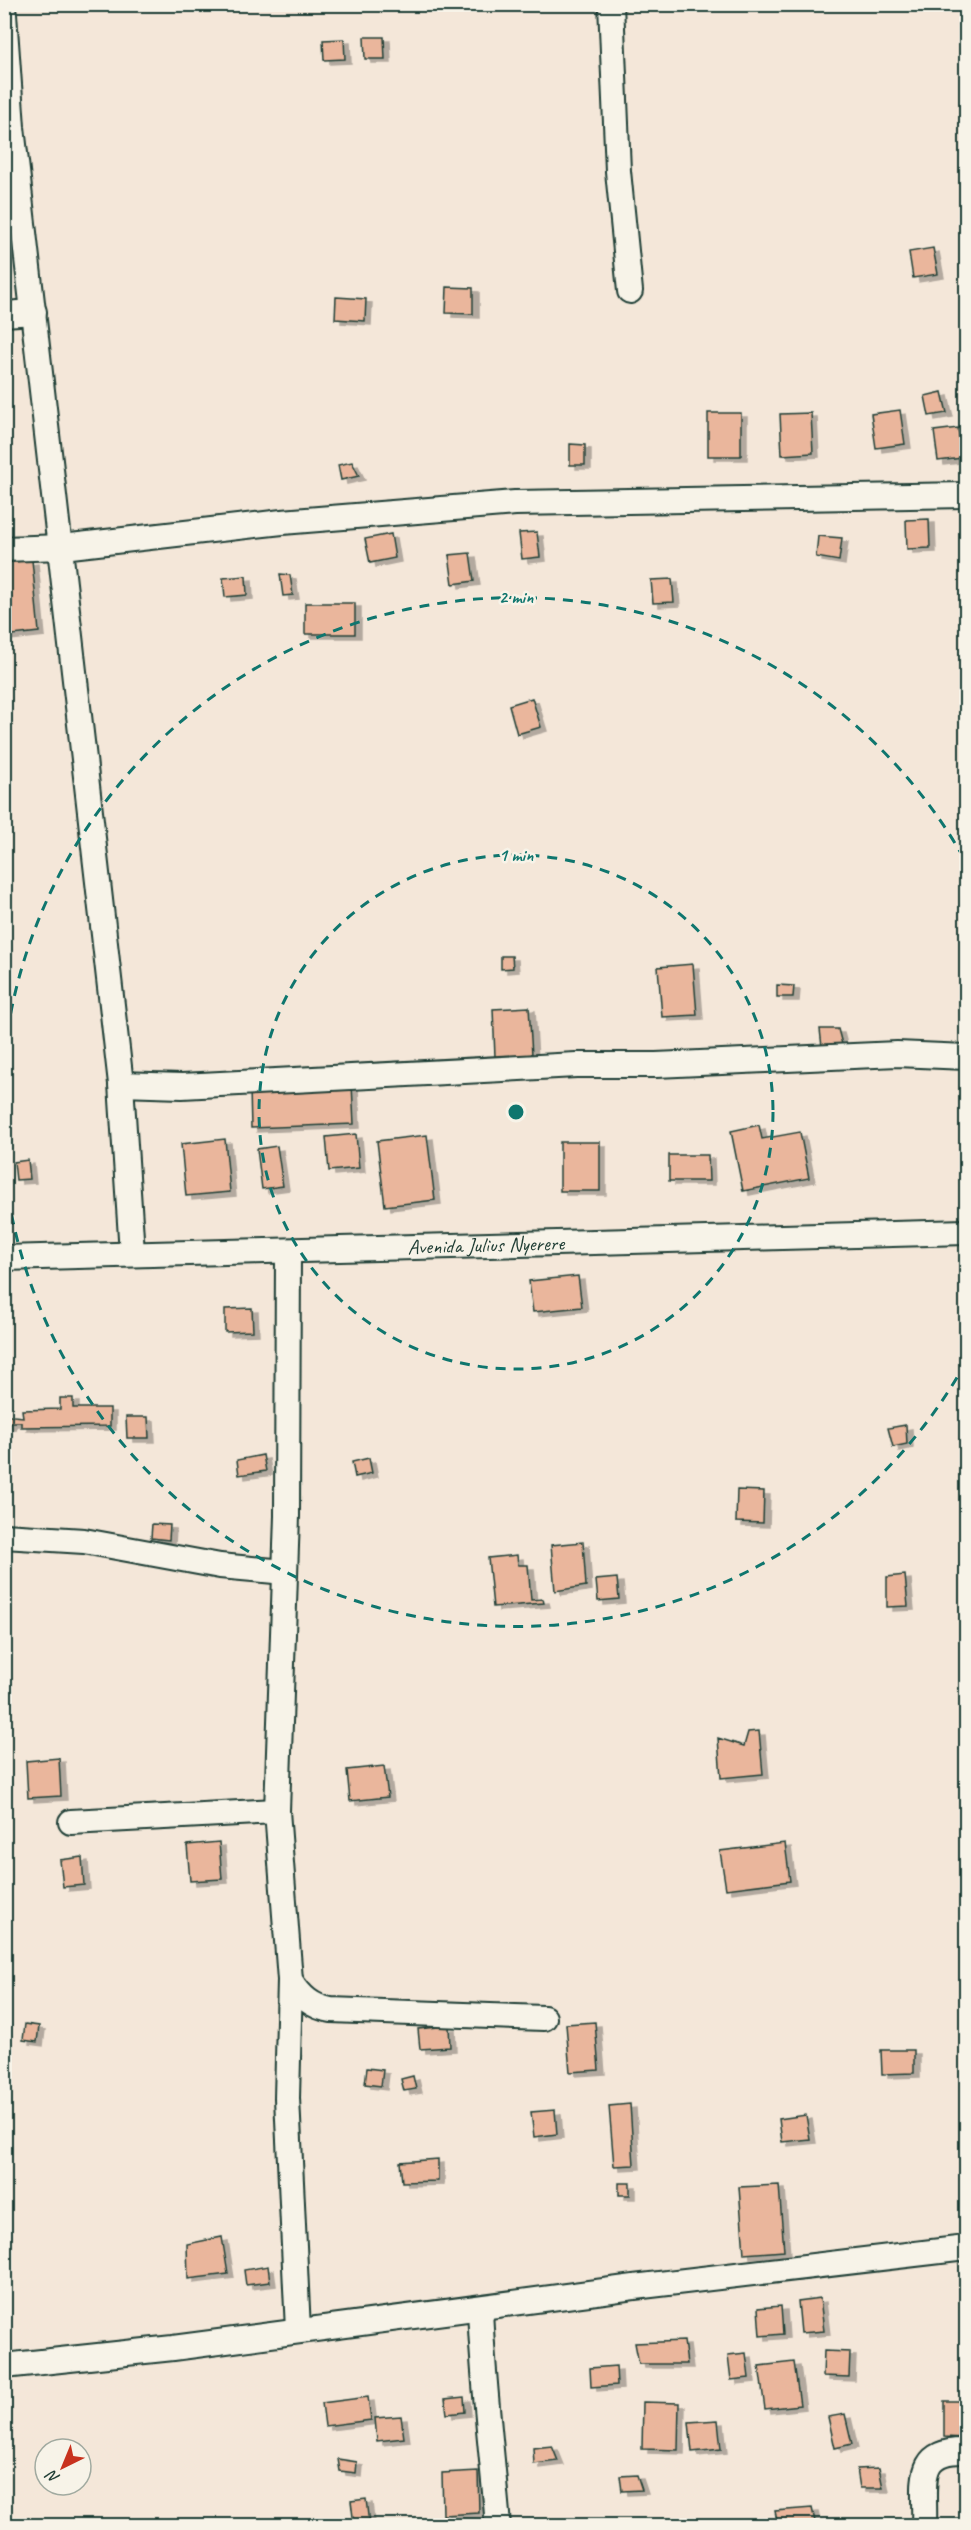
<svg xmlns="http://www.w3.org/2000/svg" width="971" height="2530" viewBox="0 0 971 2530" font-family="Caveat,sans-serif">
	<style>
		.building { fill: #eab69c; stroke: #1f3d34; stroke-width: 1.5; filter: url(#shadow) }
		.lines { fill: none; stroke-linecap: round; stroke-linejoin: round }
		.minor-casing { stroke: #1f3d34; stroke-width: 28 }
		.minor { stroke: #f7f3e8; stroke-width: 24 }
		.ring { fill: none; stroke: #0f766e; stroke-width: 3; stroke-dasharray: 10 8 }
		.labels { text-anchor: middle; stroke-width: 5; stroke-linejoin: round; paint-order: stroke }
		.street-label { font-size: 21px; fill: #1f3d34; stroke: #f7f3e8 }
		.centre { fill: #0f766e; stroke: #f7f3e8; stroke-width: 3 }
		.ring-label { font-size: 18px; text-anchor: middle; font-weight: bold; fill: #0f766e; stroke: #f7f3e8; stroke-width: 5; stroke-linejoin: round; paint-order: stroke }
	</style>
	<defs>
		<filter id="shadow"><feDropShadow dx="6" dy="4" stdDeviation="0" flood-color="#0004"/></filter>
	</defs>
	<rect width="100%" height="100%" fill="#f4e7d9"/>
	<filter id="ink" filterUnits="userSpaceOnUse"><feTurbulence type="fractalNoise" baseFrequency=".0167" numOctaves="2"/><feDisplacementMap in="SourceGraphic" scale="12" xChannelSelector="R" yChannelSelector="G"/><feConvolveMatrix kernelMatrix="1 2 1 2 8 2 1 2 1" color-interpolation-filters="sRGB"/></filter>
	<g filter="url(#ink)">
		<path class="building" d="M364,37h20l1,22h-20z
			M344,39l1,20 -21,1 -1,-20z
			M933,248l5,26 -25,4 -4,-26z
			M447,287l26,1v26l-27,-1z
			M336,297l30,2 -1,22 -30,-2z
			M942,392l5,21 -18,3 -4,-20z
			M900,410l5,34 -29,4 -5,-34z
			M708,413h33v43h-33z
			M811,413l2,40 -31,2 -2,-41z
			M958,428l4,30 -24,3 -4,-30z
			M570,444l15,1v20h-15z
			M352,462l7,14 -18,4 -3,-15z
			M929,519l1,29 -23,1 -1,-29z
			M537,532l3,25 -18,2 -3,-26z
			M391,534l4,24 -25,5 -5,-24z
			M818,536l24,2 -3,23 -23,-4z
			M470,553l4,28 -21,3 -4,-29z
			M32,560l7,72 -35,4v-73z
			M280,574l10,1 3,20 -10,1z
			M246,576l1,19 -22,2 -2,-19z
			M672,579l2,23 -21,1 -2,-23z
			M305,603h50v31h-50z
			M532,698l9,29 -24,7 -8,-29z
			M501,956h11l1,12 -12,1z
			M693,964l4,51 -35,2 -4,-50z
			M777,985l17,1 -1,11h-16z
			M529,1007l3,48 -37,2 -2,-48z
			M820,1029h18l4,15 -20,3z
			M352,1084l2,40 -103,4 -1,-40z
			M759,1125l3,14 38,-7 9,46 -66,13 -12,-60z
			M356,1134l3,34 -30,3 -3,-34z
			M427,1135l8,65 -50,6 -8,-65z
			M225,1139l5,53 -44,4 -5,-52z
			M560,1142h40v49h-40z
			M277,1146l6,40 -21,3 -5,-40z
			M669,1155h39l1,26h-40z
			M28,1160l2,19 -14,1 -2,-18z
			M578,1276l4,31 -49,5 -4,-31z
			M252,1308l1,23 -28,1v-23z
			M60,1398h13v10h37v18l-89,1v-5h-11v4h-6v-11l19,2 -1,-7 38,-1z
			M126,1417h22l1,21h-22z
			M906,1425l1,19 -14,3 -5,-19z
			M263,1455l3,16 -27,4 -2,-15z
			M369,1458l3,15 -17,4 -3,-15z
			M737,1490l27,1 -1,32 -27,-1z
			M152,1524l18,1 -1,15 -18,-2z
			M583,1542l3,44 -31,5 -4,-46z
			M517,1555l1,10h10l3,35 12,-1 1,4 -51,4 -5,-49z
			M905,1575l3,31 -21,1v-30z
			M617,1578l2,21 -21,2 -2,-21z
			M759,1731l4,43 -42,4 -3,-40 26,8 4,-14z
			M59,1758l2,38 -33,2 -2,-37z
			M384,1766l4,31 -38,4 -3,-31z
			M219,1842l3,37 -32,2 -3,-36z
			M785,1843l5,38 -64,8 -6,-38z
			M82,1857l2,28 -21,2 -3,-27z
			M595,2022l4,48 -29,2 -4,-48z
			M25,2024l14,2 -2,16 -14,-2z
			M449,2026l1,21 -30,2 -2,-20z
			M881,2050h33v23l-32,1z
			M367,2068l16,2 -2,16 -16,-2z
			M413,2076l3,13 -12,2 -3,-12z
			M630,2104l4,61 -20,1 -5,-60z
			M555,2110l2,24 -23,3 -3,-25z
			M806,2115l4,24 -28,3 -3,-23z
			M438,2159v22l-36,1 -2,-20z
			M619,2183h11v12h-11z
			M779,2185l5,66 -40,3 -5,-67z
			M222,2237l6,37 -40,5 -1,-35z
			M268,2266l2,16 -24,3 -2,-15z
			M820,2298l4,33 -23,2 -3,-32z
			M781,2306l2,28 -23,2 -2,-28z
			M684,2341l3,23h-48l-4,-21z
			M824,2351l26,1 -1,25 -26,-1z
			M746,2353l3,25 -18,2 -3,-25z
			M794,2362l6,43 -35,4 -6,-43z
			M616,2366l1,19 -26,2 -1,-19z
			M368,2397l3,23 -46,6 -3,-23z
			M464,2397l1,15 -18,2 -2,-15z
			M944,2401h22v37l-22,-1z
			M643,2402l36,1 -1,47 -36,-1z
			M845,2414l7,30 -17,4 -7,-31z
			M401,2416l3,22 -27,3 -2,-23z
			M718,2420l3,29 -29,3 -3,-30z
			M552,2446l6,15 -24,3 -1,-16z
			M338,2459l19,3 -1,11 -16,-2z
			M879,2468l4,20h-23l-3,-19z
			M478,2471l1,42 -36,2 -1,-42z
			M637,2475l5,15 -20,1 -2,-15z
			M366,2499l3,25 -15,1 -3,-24z
			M812,2508l4,18h-38l-3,-15z"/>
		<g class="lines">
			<defs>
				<g id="minor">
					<path d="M611,4l7,167 12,120"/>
					<path d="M4,14l8,113 109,957 11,169"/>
					<path d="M4,314l30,-2"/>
					<path d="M4,549l58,-2 220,-25 233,-19 451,-8"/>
					<path d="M121,1084l61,2 394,-21h80l241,-11 69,3"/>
					<path d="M288,1252l-1,264 -10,295 13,169c11,17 22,27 41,30l213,8"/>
					<path id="s1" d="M4,1258l962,-26"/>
					<path d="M4,1536l80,5 136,25 65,6"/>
					<path d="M71,1822l206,-11"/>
					<path d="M290,1980l-3,118 11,232"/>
					<path d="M480,2309c3,73 12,144 18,217"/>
					<path d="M4,2366l169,-18 461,-61 332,-39"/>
					<path d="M924,2526c2,-41 -11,-77 42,-75"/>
				</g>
			</defs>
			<use href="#minor" class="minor-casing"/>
			<use href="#minor" class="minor"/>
		</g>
	</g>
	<g class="ring">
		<circle cx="516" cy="1112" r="257"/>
		<path d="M966 1362A515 515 0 0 1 5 1175M5 1049A515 515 0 0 1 966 862"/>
	</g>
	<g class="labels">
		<g class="street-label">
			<text dy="7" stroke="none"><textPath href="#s1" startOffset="482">Avenida Julius Nyerere</textPath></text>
		</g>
	</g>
	<circle cx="516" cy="1112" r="9" class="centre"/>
	<g class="ring-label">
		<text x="516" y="603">2 min</text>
		<text x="516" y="861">1 min</text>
	</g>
	<rect width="971" height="2530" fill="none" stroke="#f7f3e8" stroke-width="24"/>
	<rect x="12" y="12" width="947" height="2506" fill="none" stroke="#1f3d34" stroke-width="2" filter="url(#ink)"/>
	<g transform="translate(63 2467) rotate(223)"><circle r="28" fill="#f7f3e8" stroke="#a1aaa0" stroke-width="1.5"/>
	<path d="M0-4.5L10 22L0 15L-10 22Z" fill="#c8321e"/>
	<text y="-9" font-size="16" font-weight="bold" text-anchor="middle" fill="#1f3d34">N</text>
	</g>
</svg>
